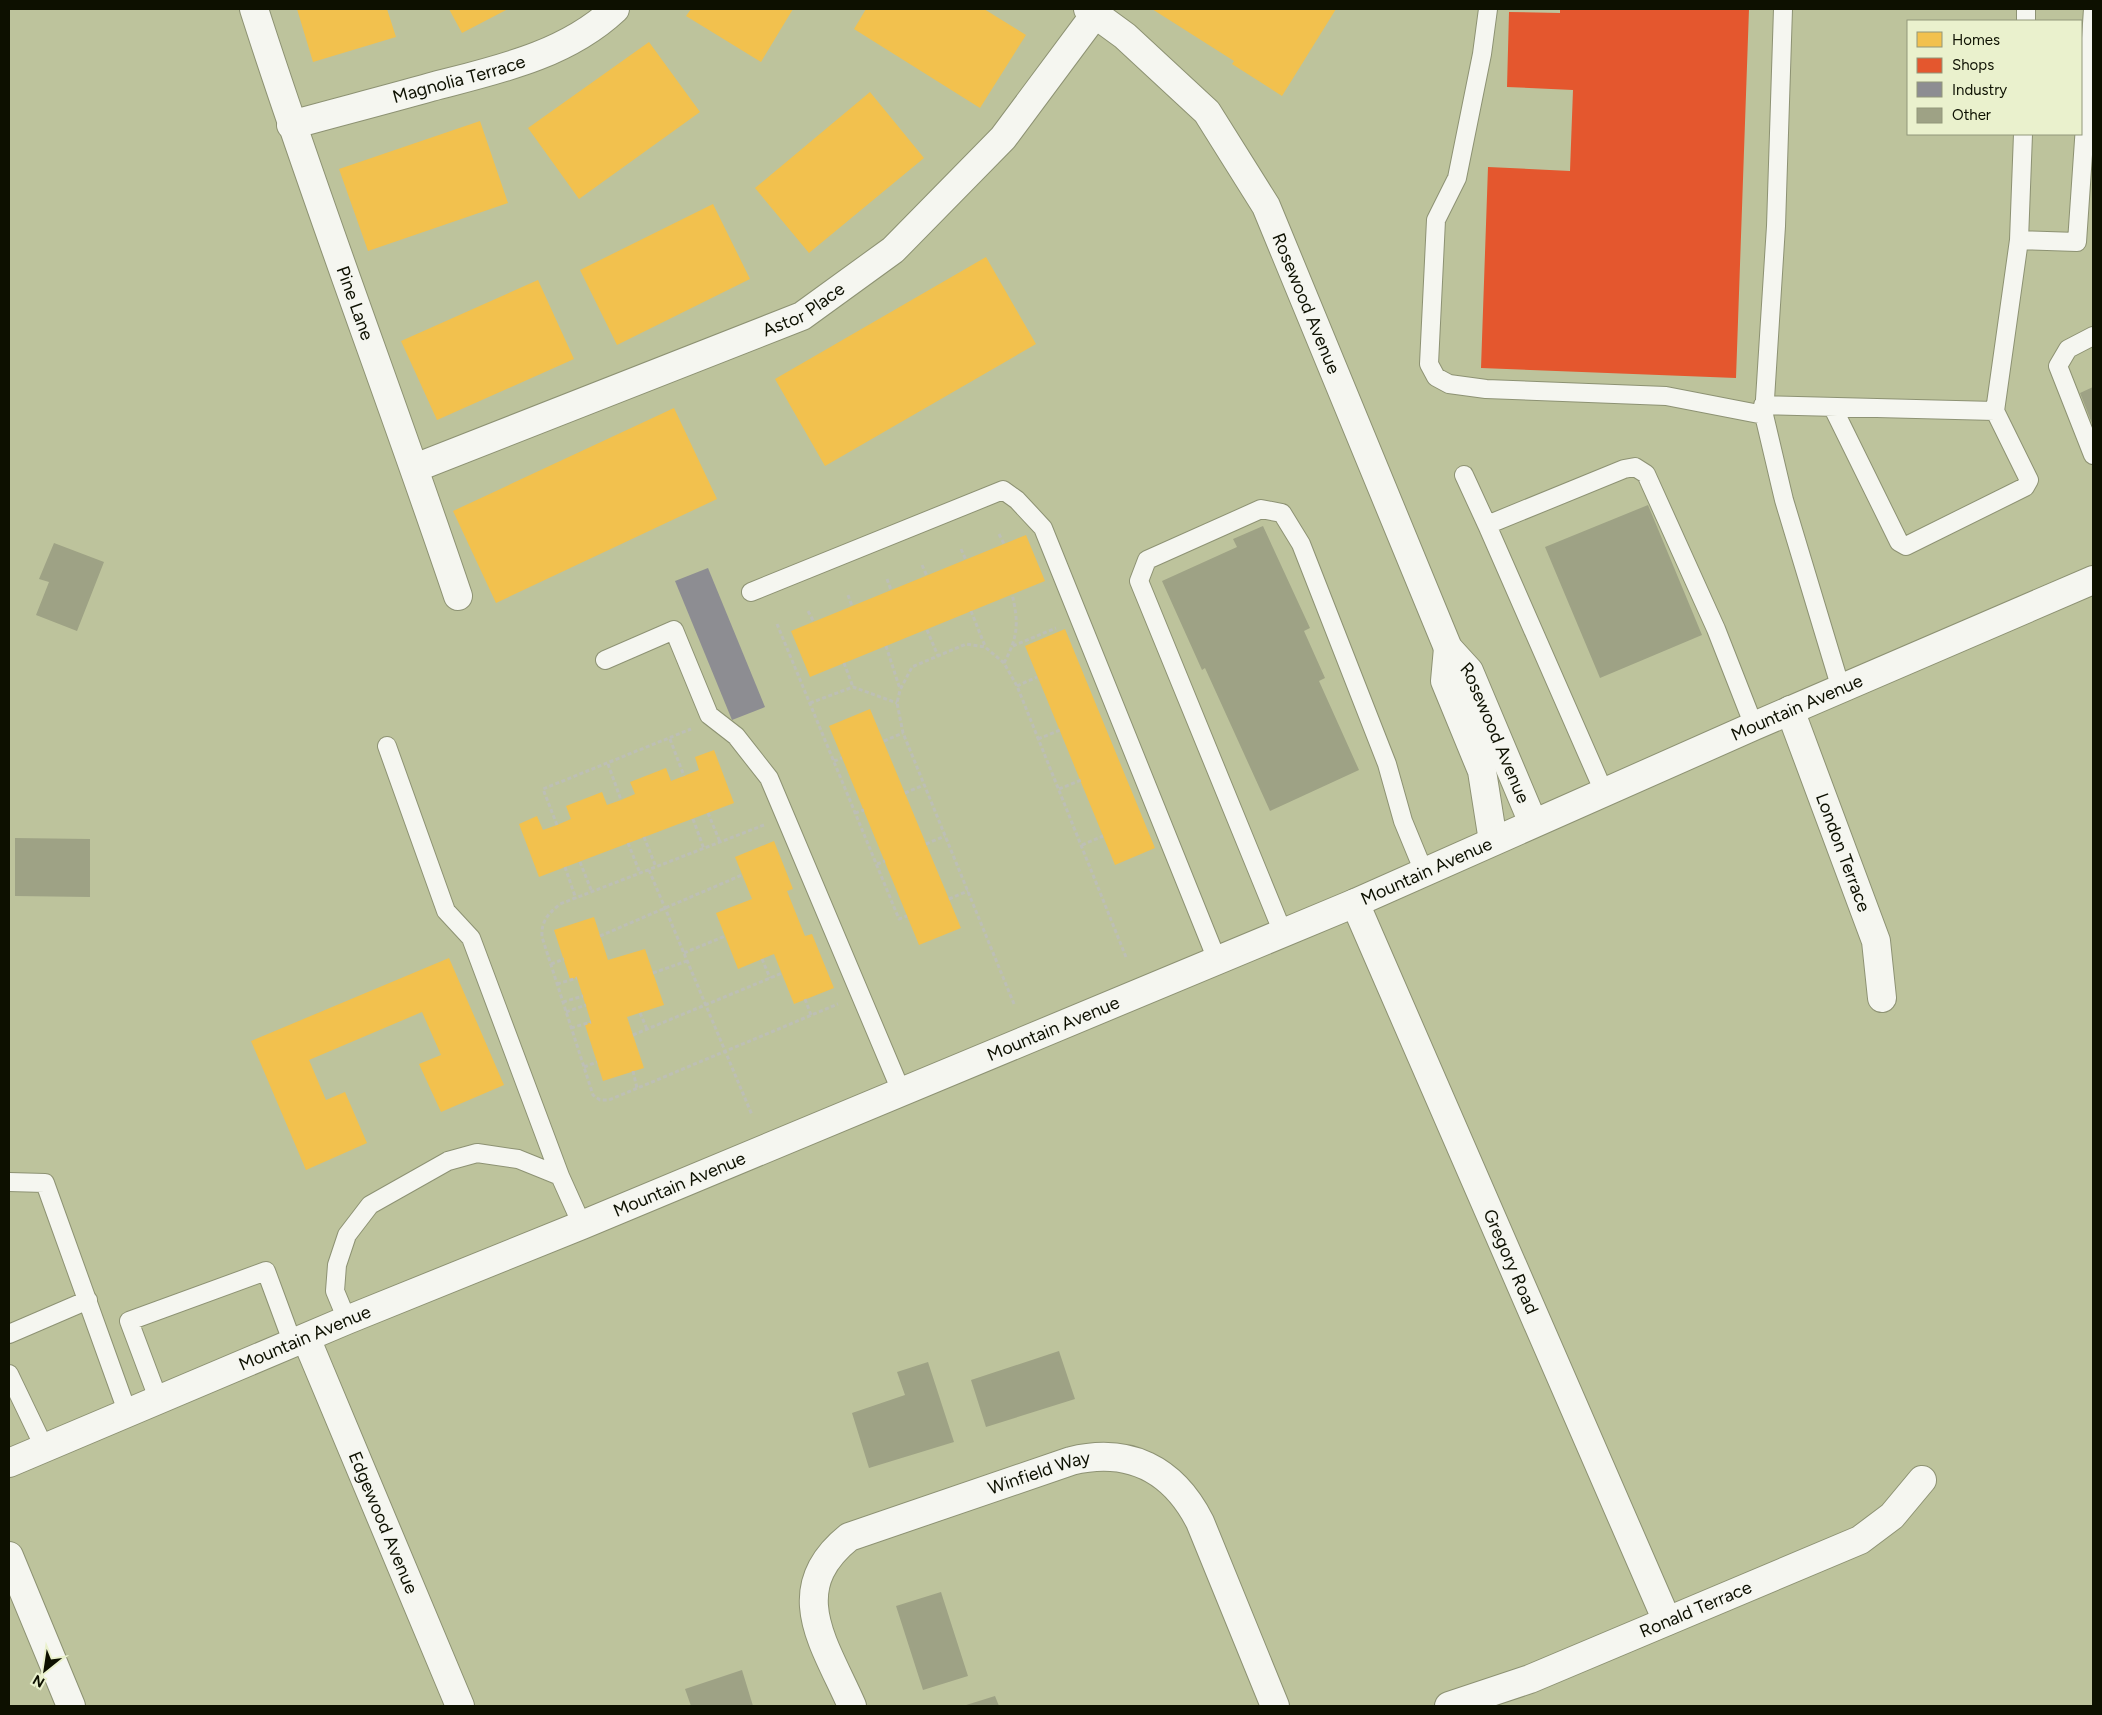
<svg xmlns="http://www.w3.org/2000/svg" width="2102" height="1715" viewBox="0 0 2102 1715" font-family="Figtree,sans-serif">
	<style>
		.homes { fill: #f2c14e }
		.shops { fill: #e4572e }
		.industry { fill: #8d8d92 }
		.building { fill: #9ea285 }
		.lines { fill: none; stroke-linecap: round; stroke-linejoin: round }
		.service-casing { stroke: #8d9273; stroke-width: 20 }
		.minor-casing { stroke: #8d9273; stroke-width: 30 }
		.tertiary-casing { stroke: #8d9273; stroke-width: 30 }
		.path { stroke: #bdbfb5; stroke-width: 3; stroke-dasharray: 4 2.5; stroke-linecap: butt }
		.service { stroke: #f5f6f0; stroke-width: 18 }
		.minor { stroke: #f5f6f0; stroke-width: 28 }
		.tertiary { stroke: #f5f6f0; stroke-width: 28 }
		.labels { text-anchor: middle; stroke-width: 5; stroke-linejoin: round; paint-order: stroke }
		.street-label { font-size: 18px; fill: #0d1000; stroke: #eaf1cd }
	</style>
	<rect width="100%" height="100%" fill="#bdc39c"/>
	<path class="homes" d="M297,9h90l9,28 -83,25z
		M449,9h59l-46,24z
		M691,9h102l-32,53 -75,-46z
		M866,9h118l42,26 -46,73 -126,-79z
		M1152,9h184l-54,87 -50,-32 2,-3z
		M649,42l51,70 -121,87 -51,-71z
		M870,92l54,66 -115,95 -54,-65z
		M480,121l28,82 -140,48 -29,-82z
		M713,204l37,75 -133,66 -37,-75z
		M986,257l50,87 -211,122 -50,-87z
		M538,280l36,79 -137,61 -36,-79z
		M674,408l43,91 -221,104 -43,-92z
		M1026,535l19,46 -235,96 -19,-46z
		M1065,629l90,219 -40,17 -90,-219z
		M870,709l91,219 -42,17 -90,-219z
		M714,750l20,53 -195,74 -20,-53 18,-8 6,14 14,-5 14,-6 -5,-13 36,-14 5,13 14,-5 14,-6 -5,-12 36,-14 5,13 28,-11 -4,-13z
		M774,841l19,48 -6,2 18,45 7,-2 22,54 -40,16 -20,-50 -36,15 -22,-56 36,-14 -17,-42z
		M594,917l14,43 37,-11 19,56 -37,12 17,51 -41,13 -18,-56 6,-3 -14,-44 -7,1 -16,-49z
		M449,958l55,127 -63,27 -22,-48 22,-9 -19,-43 -113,48 17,40 19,-8 22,51 -61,27 -55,-129z"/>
	<path class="shops" d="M1560,9h189l-13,369 -255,-10 7,-201 82,4 3,-81 -66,-3 2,-75 51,1z"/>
	<path class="industry" d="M708,568l57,139 -33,13 -57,-139z"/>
	<path class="building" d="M2093,387v39l-13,-33z
		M1648,505l54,130 -102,43 -55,-131z
		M1263,526l47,102 -6,3 21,47 -6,3 40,89 -89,41 -65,-143 -3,2 -40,-89 75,-34 -4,-8z
		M54,543l50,19 -27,69 -41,-16 13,-33 -10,-3z
		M15,838l75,1v58l-75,-1z
		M1059,1351l16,48 -89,28 -15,-47z
		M928,1362l26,80 -85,26 -17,-55 53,-18 -8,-23z
		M941,1592l27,84 -45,14 -27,-84z
		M742,1670l11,36h-62l-6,-17z
		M995,1696l4,10h-36z"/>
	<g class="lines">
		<defs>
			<path id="service" d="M1488,9l-6,45 -25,124 -21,42 -7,144 7,13 13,7 37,5 180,7 98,19
				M1783,9l-7,217 -12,189 20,85 57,189
				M2026,21v-12
				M2019,240l4,-106
				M2093,336l-25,13 -10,17 35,89
				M1763,405l232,6 24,-171 58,2 16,-233
				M1833,408l66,134 7,4 119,-59 4,-7 -34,-69
				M1464,475l23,50
				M751,592l252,-102 14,10 26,28 174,432
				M605,660l69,-30 35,85 27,21 33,42 132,313
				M387,746l59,165 25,27 89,238 22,49
				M1604,792l-117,-267 137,-56 11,-2 11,7 70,155 38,97
				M1283,933l-144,-352 8,-21 114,-51 21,4 19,31 86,220 16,57 21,51
				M9,1182l36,1 83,231
				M347,1320l-12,-29 2,-26 10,-30 23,-30 78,-44 29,-8 41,6 42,17
				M9,1334l79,-34
				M9,1374l35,73
				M159,1401l-30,-80 137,-50 27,73"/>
			<g id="minor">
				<path id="s1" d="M254,9c63,197 138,391 204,587"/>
				<path id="s2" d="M1088,9l37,27 82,76 59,94 182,442 21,23 64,152"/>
				<path id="s3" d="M291,125c47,-13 94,-25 140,-38 65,-17 134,-31 184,-78"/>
				<path id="s4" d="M415,468l387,-152 91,-66 110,-112 93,-125"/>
				<path d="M1448,648l-3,33 37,90 11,70"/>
				<path id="s5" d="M1790,710l86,231 6,57"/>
				<path id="s6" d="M1355,903l312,718"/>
				<path id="s7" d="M306,1338l154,368"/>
				<path d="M9,1556l62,150"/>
				<path id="s8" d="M852,1706c-27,-62 -69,-116 -3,-169l222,-76c58,-14 102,8 129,61l75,184"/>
				<path id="s9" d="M1449,1706l81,-27 330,-139 32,-24 30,-36"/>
			</g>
			<g id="tertiary">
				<path id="s10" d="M9,1463l338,-143 235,-95 773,-322 399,-177 339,-146"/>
			</g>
		</defs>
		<use href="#service" class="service-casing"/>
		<use href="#minor" class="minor-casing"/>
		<use href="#tertiary" class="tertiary-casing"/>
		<path class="path" d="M999,534l5,10
			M961,549l5,11
			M922,565l5,11
			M887,579l4,11
			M848,595l4,11
			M808,611l6,11
			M971,611l14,35
			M777,624l122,295 8,-3
			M927,630l11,26
			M886,646l14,43
			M1013,646l43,-18
			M844,663l9,24
			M1004,663c14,-26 15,-40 8,-69
			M1017,686l20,-9
			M810,703l43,-16 44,16
			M670,739l14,37
			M1038,739l22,-9
			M884,741l19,-8
			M834,761l8,-3
			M608,764l13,36
			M1059,789l22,-9
			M905,793l19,-8
			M708,813l12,29
			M855,813l9,-3
			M693,819l11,30
			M557,825l-14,-36 148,-60
			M764,825l-204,79c-12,10 -19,17 -18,33l51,158 7,5h9l229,-96
			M644,837l12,30
			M628,843l12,30
			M926,844l19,-8
			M1082,845l21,-9
			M580,862l12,30
			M877,864l8,-3
			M565,867l11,32
			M649,870l103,245
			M949,899l19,-8
			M600,936l142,-61
			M684,953l41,-17
			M762,959l8,19
			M551,964l13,-5
			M653,973l34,-12
			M557,984l20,-6
			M805,999l6,16
			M563,1002l20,-6
			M1014,1004l-111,-271 -6,-30 3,-13 12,-23 54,-23 19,3 19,16 13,23 109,271
			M566,1012l20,-7
			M640,1013l7,16
			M571,1028l20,-6
			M633,1035l149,-62
			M584,1067l13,-5
			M633,1071l4,17"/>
		<use href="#service" class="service"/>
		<use href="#minor" class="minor"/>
		<use href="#tertiary" class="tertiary"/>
	</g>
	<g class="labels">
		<g class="street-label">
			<text dy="6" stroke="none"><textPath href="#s3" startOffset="174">Magnolia Terrace</textPath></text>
			<text dy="6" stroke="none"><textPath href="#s1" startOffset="311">Pine Lane</textPath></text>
			<text dy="6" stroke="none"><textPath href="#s2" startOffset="374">Rosewood Avenue</textPath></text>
			<text dy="6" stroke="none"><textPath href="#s4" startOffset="420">Astor Place</textPath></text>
			<text dy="6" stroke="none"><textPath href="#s10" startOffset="1941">Mountain Avenue</textPath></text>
			<text dy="6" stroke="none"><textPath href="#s2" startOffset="845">Rosewood Avenue</textPath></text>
			<text dy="6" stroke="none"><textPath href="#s5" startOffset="152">London Terrace</textPath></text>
			<text dy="6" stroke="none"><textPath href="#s10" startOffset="1536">Mountain Avenue</textPath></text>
			<text dy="6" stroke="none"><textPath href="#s10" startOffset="1131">Mountain Avenue</textPath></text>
			<text dy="6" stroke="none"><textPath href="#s10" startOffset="726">Mountain Avenue</textPath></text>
			<text dy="6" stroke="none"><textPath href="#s6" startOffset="391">Gregory Road</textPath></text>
			<text dy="6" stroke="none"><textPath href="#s10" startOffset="321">Mountain Avenue</textPath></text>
			<text dy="6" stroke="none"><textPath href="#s8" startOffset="389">Winfield Way</textPath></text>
			<text dy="6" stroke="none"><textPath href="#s7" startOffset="200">Edgewood Avenue</textPath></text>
			<text dy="6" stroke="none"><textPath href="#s9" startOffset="265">Ronald Terrace</textPath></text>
		</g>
	</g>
	<rect width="2102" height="1715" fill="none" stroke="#0d1000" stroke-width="20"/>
	<rect x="1907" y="20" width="175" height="115" fill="#eaf1cd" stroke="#92977b"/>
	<rect x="1917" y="32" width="25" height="15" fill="#f2c14e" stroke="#92977b"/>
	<text x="1952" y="45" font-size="15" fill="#0d1000">Homes</text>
	<rect x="1917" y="58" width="25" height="15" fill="#e4572e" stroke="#92977b"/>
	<text x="1952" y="70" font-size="15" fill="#0d1000">Shops</text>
	<rect x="1917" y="82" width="25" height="15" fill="#8d8d92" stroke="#92977b"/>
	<text x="1952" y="95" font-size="15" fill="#0d1000">Industry</text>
	<rect x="1917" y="108" width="25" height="15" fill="#9ea285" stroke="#92977b"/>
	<text x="1952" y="120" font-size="15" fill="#0d1000">Other</text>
	<g transform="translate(45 1670) rotate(210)" stroke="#eaf1cd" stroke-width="4" paint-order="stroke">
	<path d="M0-4L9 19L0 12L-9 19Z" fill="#0d1000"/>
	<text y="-8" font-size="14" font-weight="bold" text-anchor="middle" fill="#0d1000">N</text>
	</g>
</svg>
